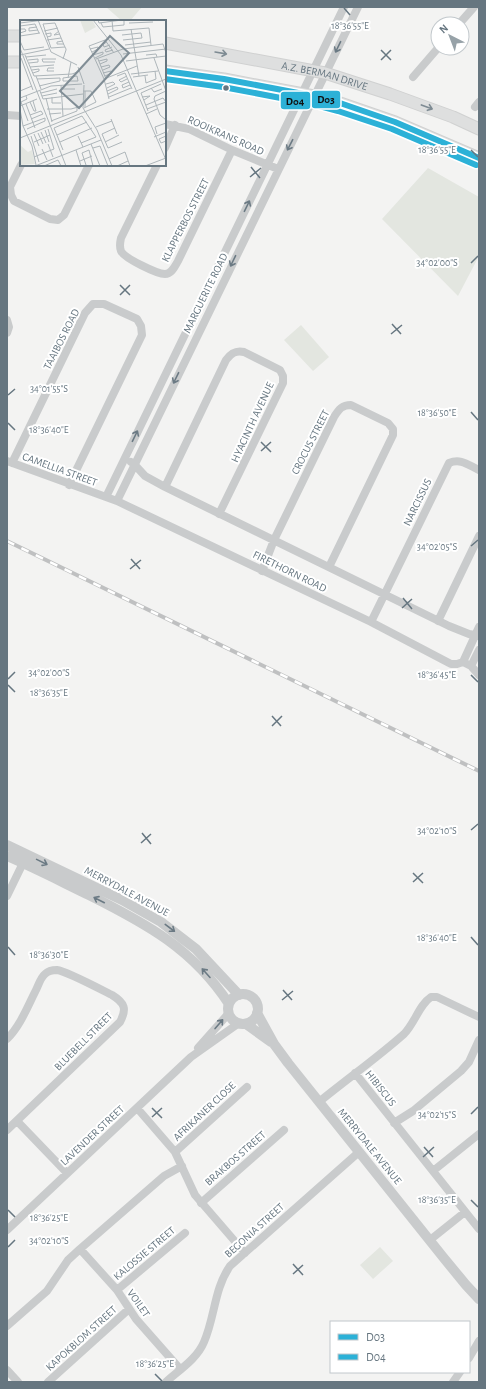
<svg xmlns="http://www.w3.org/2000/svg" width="486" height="1389" viewBox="0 0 486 1389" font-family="'Alegreya Sans',sans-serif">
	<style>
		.green { fill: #e3e6e0 }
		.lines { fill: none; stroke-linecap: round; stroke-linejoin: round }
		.secondary-casing { stroke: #d0d1d1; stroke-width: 13 }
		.minor { stroke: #c9cbcc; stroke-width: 8 }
		.tertiary { stroke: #c9cbcc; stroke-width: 10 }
		.secondary { stroke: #dedfdf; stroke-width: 11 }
		.rail-casing { stroke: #bfc0c1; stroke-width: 4 }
		.rail { stroke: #fff; stroke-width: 2.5; stroke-dasharray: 8; stroke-linecap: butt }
		.bus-1-casing { stroke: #fff; stroke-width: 9 }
		.bus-2-casing { stroke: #fff; stroke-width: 9 }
		.bus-1 { stroke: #2cb1d7; stroke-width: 6 }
		.bus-2 { stroke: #2cb1d7; stroke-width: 6 }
		.oneway { stroke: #6b7a84 }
		.oneway2 { stroke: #7e8b93 }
		.ticks { fill: none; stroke: #667680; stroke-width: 1.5 }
		.bus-dot { fill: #667680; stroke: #fff; stroke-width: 1.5 }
		.labels { text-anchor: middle; stroke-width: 4; stroke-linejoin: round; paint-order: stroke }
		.street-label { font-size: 11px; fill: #667680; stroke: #fff }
		.inset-road { fill: none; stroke: #aeb6ba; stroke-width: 1 }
		.view { fill: #818e96; fill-opacity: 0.15; stroke: #818e96; stroke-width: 2 }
		.inset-edge { fill: none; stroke: #667680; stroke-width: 2 }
		.ticks-label { font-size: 10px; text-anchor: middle; fill: #667680; stroke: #fff; stroke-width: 4; stroke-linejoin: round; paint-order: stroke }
		.line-badge { stroke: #fff; stroke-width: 1.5 }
		.pale-badge-label { font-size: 11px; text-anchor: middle; font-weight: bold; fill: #111 }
	</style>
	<rect width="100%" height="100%" fill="#f3f3f2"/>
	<path class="green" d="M106,7h36l-12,14h-8z
		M428,168l51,29v59l-21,40 -76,-77z
		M301,325l28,32 -16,14 -29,-31z
		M380,1247l13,14 -20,18 -13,-14z"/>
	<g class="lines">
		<defs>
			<g id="secondary">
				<path d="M7,36h14"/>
				<path id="s1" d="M165,43l160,30 65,21 63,23 26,12"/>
				<path d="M7,62h14"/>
				<path d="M165,71l59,8 90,17 26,7 55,19 84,36"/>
			</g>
		</defs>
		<use href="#secondary" class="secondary-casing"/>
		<path class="minor" d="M459,24l15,-17
			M413,77l25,-29
			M475,107l4,-5
			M7,115l14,1
			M165,124l24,5 43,21 46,19
			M165,148l10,-23
			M21,165l-11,22 1,8 3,6 36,18 8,1 6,-5 25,-50
			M157,165l-36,73c-1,5 -2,8 0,13 3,7 36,23 44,23 7,0 10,-8 13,-13l54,-111
			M7,320l2,7 -2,6
			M7,461l110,40 254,121 80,42h6l6,-2
			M131,462l3,2 11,12 20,11 284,139 20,8 10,2
			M12,463l73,-150 8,-9h11l33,15 4,7 1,9 -73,150
			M165,487l61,-127c5,-7 10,-10 18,-8l36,18 3,6v7l-64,131
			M106,497l238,-490
			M117,501l241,-494
			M262,571l12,-31 60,-123c5,-8 8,-12 17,-12l37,18 5,6v6l-64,132
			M438,621l41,-85
			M371,622l78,-159c12,-5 19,2 30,7
			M463,662l16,-35
			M463,662l8,4 8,9
			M471,666l8,-16
			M7,896l16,-33
			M7,1039c13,-13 20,-31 28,-47 3,-5 5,-14 10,-18 3,-3 8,-4 12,-4 9,1 45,20 55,25 13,8 15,14 8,27l-113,108
			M198,1048l31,-35
			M355,1073l124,156
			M319,1102c28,-23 58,-44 85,-68 11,-11 15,-29 27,-37h6l42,20
			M137,1108l38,44 20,43 50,58
			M17,1121l50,52
			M394,1123l19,-12 48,-40 8,-9 10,-22
			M175,1152l72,-65
			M433,1171l46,-37
			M201,1203l83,-73
			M7,1230l184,-173 48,-34
			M430,1240l35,-28
			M80,1249l37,41 19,29 44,50
			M117,1290l68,-57
			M7,1326l40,-35 21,-31 12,-11 84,-73 18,-10
			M469,1358l10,-17
			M7,1370l11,12
			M48,1382l81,-73
			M166,1382c13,-12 31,-23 38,-40 11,-25 10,-53 26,-76l129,-114
			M453,1382l7,-10"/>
		<path class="tertiary" d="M7,845l115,55 39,22 35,27 43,46
			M7,856c28,12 55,26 82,39 58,29 104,54 140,109
			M228 1009a15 15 0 1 1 30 0a15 15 0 1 1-30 0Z
			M257,1013l17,31 14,19 155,194 23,28 13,14
			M246,1024l25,18"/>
		<use href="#secondary" class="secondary"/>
		<defs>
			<path id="rail" d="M7,541l472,230"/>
		</defs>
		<use href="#rail" class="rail-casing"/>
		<use href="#rail" class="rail"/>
		<defs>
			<path id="bus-1" d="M165,71l59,8 90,17 26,7 55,19 84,36"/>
			<path id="bus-2" d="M165,79l58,8 89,17 26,7 54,18 84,36"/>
		</defs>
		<use href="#bus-1" class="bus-1-casing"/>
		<use href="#bus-2" class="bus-2-casing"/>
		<use href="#bus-1" class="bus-1"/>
		<use href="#bus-2" class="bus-2"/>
	</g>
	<defs><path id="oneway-shaft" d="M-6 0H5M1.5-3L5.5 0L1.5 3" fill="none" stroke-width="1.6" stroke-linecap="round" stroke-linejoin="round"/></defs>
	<g class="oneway">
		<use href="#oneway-shaft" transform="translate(338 47) rotate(116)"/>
		<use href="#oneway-shaft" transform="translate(290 145) rotate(117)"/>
		<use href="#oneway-shaft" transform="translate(247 206) rotate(-64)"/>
		<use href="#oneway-shaft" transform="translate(233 261) rotate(116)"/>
		<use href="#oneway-shaft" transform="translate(176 378) rotate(116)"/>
		<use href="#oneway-shaft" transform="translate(135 436) rotate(-64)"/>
		<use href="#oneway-shaft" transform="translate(42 862) rotate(26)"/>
		<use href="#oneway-shaft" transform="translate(99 900) rotate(-153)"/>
		<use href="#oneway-shaft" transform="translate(170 928) rotate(37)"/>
		<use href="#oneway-shaft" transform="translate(206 973) rotate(-132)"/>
		<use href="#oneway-shaft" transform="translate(219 1024) rotate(-49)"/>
	</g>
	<g class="oneway2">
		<use href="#oneway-shaft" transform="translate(221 53) rotate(10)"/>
		<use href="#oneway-shaft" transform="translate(427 107) rotate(20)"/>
	</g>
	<path class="ticks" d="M344,8l6,7M381,50l10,10M381,60l10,-10M471,150l7,7M251,167l9,11M250,177l11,-9M471,263l7,-7M120,285l10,10M120,295l10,-10M392,324l9,10M391,334l11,-9M8,395l7,-6M471,412l7,8M8,423l7,7M261,442l10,10M261,451l10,-9M471,546l7,-6M131,559l9,10M130,569l11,-9M403,598l9,11M402,608l10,-9M471,675l7,7M8,679l7,-7M8,685l7,7M272,716l9,10M272,726l10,-10M471,830l7,-6M142,833l9,11M141,843l10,-9M413,873l10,10M413,882l10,-9M471,937l7,8M8,947l7,8M283,990l9,10M282,1000l11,-9M152,1108l10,10M471,1114l7,-7M152,1117l10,-9M424,1147l9,10M423,1157l11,-10M471,1200l7,7M8,1210l7,7M8,1247l7,-7M293,1264l10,11M293,1274l10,-9M155,1374l7,7"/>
	<circle class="bus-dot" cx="226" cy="88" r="3.5"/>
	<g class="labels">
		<g class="street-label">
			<text dy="4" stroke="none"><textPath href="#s1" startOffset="163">A.Z. BERMAN DRIVE</textPath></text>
			<text transform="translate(226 135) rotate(24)" y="4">ROOIKRANS ROAD</text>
			<text transform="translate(185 220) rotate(-63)" y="4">KLAPPERBOS STREET</text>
			<text transform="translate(205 293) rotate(-64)" y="4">MARGUERITE ROAD</text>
			<text transform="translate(61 339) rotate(-63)" y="4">TAAIBOS ROAD</text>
			<text transform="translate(252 422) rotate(-65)" y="4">HYACINTH AVENUE</text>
			<text transform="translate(310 442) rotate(-63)" y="4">CROCUS STREET</text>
			<text transform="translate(60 469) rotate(20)" y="4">CAMELLIA STREET</text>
			<text transform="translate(417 502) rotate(-64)" y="4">NARCISSUS</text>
			<text transform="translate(290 571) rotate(26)" y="4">FIRETHORN ROAD</text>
			<text transform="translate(127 891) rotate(28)" y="4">MERRYDALE AVENUE</text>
			<text transform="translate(83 1041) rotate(-45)" y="4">BLUEBELL STREET</text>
			<text transform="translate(381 1088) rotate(52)" y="4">HIBISCUS</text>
			<text transform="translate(204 1111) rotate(-43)" y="4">AFRIKANER CLOSE</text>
			<text transform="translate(92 1135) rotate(-43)" y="4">LAVENDER STREET</text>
			<text transform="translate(370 1146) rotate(51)" y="4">MERRYDALE AVENUE</text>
			<text transform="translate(235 1158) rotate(-41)" y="4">BRAKBOS STREET</text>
			<text transform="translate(254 1230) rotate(-42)" y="4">BEGONIA STREET</text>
			<text transform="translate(144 1253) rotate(-40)" y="4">KALOSSIE STREET</text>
			<text transform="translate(139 1303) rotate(55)" y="4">VOILET</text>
			<text transform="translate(81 1338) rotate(-42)" y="4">KAPOKBLOM STREET</text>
		</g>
	</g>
	<g transform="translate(20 20)">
		<rect width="146" height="146" fill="#f3f3f2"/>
		<path d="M60,0h12l4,7 -11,6zM0,125l8,7 4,-2 3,14 -15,1z" fill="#e3e6e0"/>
		<path class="inset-road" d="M18,0l13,32 26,13M73,0l28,35 45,105M78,0l1,3 23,-3M92,0l1,11 36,-3 2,17M0,3l24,-3M81,3l2,4 21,-2v-5M109,3l24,-1M0,6l15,-2 4,9M17,7l-8,1v3l9,-1M0,9h5l1,2 -6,2M111,9l8,47M24,11l14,-3M39,11l-5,4 6,-1M25,14l6,-1v3l-4,1M102,15l19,-2 1,5 -19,2M0,16l20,-3M27,20l14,-2M0,21l4,9 20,-3M43,21l-6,1v2h7M87,22l-4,2 1,3 6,-2M105,25l26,-3M92,27l-7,3 1,2 7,-2M0,28l46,118M70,29l8,-2v2l-6,3M103,34l43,-5M0,35l29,-6M5,35l9,21 38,-2 8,-3M73,35l10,-3v2l-8,4M126,35l10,-1 1,3M6,37l20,-2M1,38l12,32M134,38l12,33M43,39l3,-9v-1l-2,-4 -9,-22 -12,1 8,24 14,-1M76,39l27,-10 40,-5 3,9M78,39l8,20M8,40l10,-1v3l-9,1M79,41l8,-2v2l-7,3M106,41l40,-5M35,42h-12l-1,-3h14M10,47l24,-2M58,47l6,17M81,47l8,-2 1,2 -7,3M34,48h-6l-1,3h7M12,50l7,-1v2l-6,2M83,53l8,-2 1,2 -7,3M111,54l27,-3M16,56l5,13M57,56l1,5h-15v-3zM97,56l8,-3 7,16M107,56l-8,4 2,2 6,-3M125,56l1,7 10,-4 -1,-8M113,57l15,-2M48,58l3,-16M17,59l23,-1v3l-21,5M84,59l33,-13M109,62l-7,3 1,3 7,-3M86,64l7,-2 2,2 -8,4M41,65l2,31M64,65l-1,23 14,22 15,36M131,68l3,4 8,-3M41,69h14M0,71l12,-5M20,71l3,8 40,-5M63,71h8l5,11 -12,6M65,71v16M87,71l10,-4 1,2 -10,5M146,71l-11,5 -1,3 6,16 6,5M21,73l16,-4M6,76l1,3 -6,3 7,19M22,76l15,-3M32,77v6h9M89,77l22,-9M122,77l8,-1 -6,4M0,78l31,-12 31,-2M26,78l6,24M89,79l-5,-20 -15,-33 16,-6 9,13M10,82l4,9h2l-3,-10M6,84l9,24M126,85l17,-7 3,4M0,86l17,-7M0,89l3,17 9,20 4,19M27,89h24l11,-3M127,89l19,-7M128,91l-7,-18 20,-9M29,94l12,-1M126,94l11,-5M10,95l11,-4 2,3 -12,5M91,99l6,15M31,101l26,-10v-4M3,106l22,-8v3l-18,8M76,107l16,-6M25,110l4,12M21,112l5,11M18,113l5,11M14,114l5,12M137,114l-2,-7 11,-4M37,115l30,-13M11,116l8,26M58,116l5,11M146,116l-7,3 2,4 5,-2M134,117l12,-5M0,118l146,-59M14,122l16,-7M40,122l32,-14M85,122l14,-7M28,124l5,13M71,124l9,22M73,128l7,-2 8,20M88,128l-6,-14 13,-6M88,128l14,-6M22,129l5,11M43,130l-9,-22 28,-12 14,21 -15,6M56,130l5,16M105,132l5,14M14,137l20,-8 -6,-20M89,139l16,-7M60,141l12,-5M66,145l-4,-12 7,-3 4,16M15,146l66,-26M24,146l14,-6 3,6M97,146l11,-5M125,146l21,-8"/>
		<path class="view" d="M90,16l19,17 -50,55 -19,-17z"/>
		<rect width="146" height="146" class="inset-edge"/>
	</g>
	<g class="ticks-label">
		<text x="350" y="29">18°36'55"E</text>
		<text x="437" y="153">18°36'55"E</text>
		<text x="437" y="266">34°02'00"S</text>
		<text x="49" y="392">34°01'55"S</text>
		<text x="437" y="416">18°36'50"E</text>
		<text x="49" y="433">18°36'40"E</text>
		<text x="437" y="550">34°02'05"S</text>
		<text x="49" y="676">34°02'00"S</text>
		<text x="437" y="678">18°36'45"E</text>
		<text x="49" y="696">18°36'35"E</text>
		<text x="437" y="834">34°02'10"S</text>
		<text x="437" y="941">18°36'40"E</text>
		<text x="49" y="958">18°36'30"E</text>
		<text x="437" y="1118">34°02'15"S</text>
		<text x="437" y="1203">18°36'35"E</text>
		<text x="49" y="1221">18°36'25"E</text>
		<text x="49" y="1244">34°02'10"S</text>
		<text x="155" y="1367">18°36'25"E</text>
	</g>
	<g class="line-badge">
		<rect x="311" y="90" width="30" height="19" rx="4" fill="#2cb1d7"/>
		<rect x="280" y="91" width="31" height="19" rx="4" fill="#2cb1d7"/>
	</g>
	<g class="pale-badge-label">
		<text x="326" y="103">D03</text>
		<text x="295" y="105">D04</text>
	</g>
	<rect width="486" height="1389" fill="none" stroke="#667680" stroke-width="16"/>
	<rect x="330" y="1321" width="140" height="52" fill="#ffffff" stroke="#c2c8cc"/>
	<rect x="338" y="1334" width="20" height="6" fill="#2cb1d7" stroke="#c2c8cc"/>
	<text x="366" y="1341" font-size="12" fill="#667680">D03</text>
	<rect x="338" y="1354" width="20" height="6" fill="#2cb1d7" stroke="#c2c8cc"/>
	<text x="366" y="1361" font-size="12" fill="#667680">D04</text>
	<g transform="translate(450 36) rotate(318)"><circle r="19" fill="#ffffff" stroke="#c2c8cc"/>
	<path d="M0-3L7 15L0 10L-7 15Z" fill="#97a2a8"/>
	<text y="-6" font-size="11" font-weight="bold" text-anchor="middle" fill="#667680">N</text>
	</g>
</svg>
